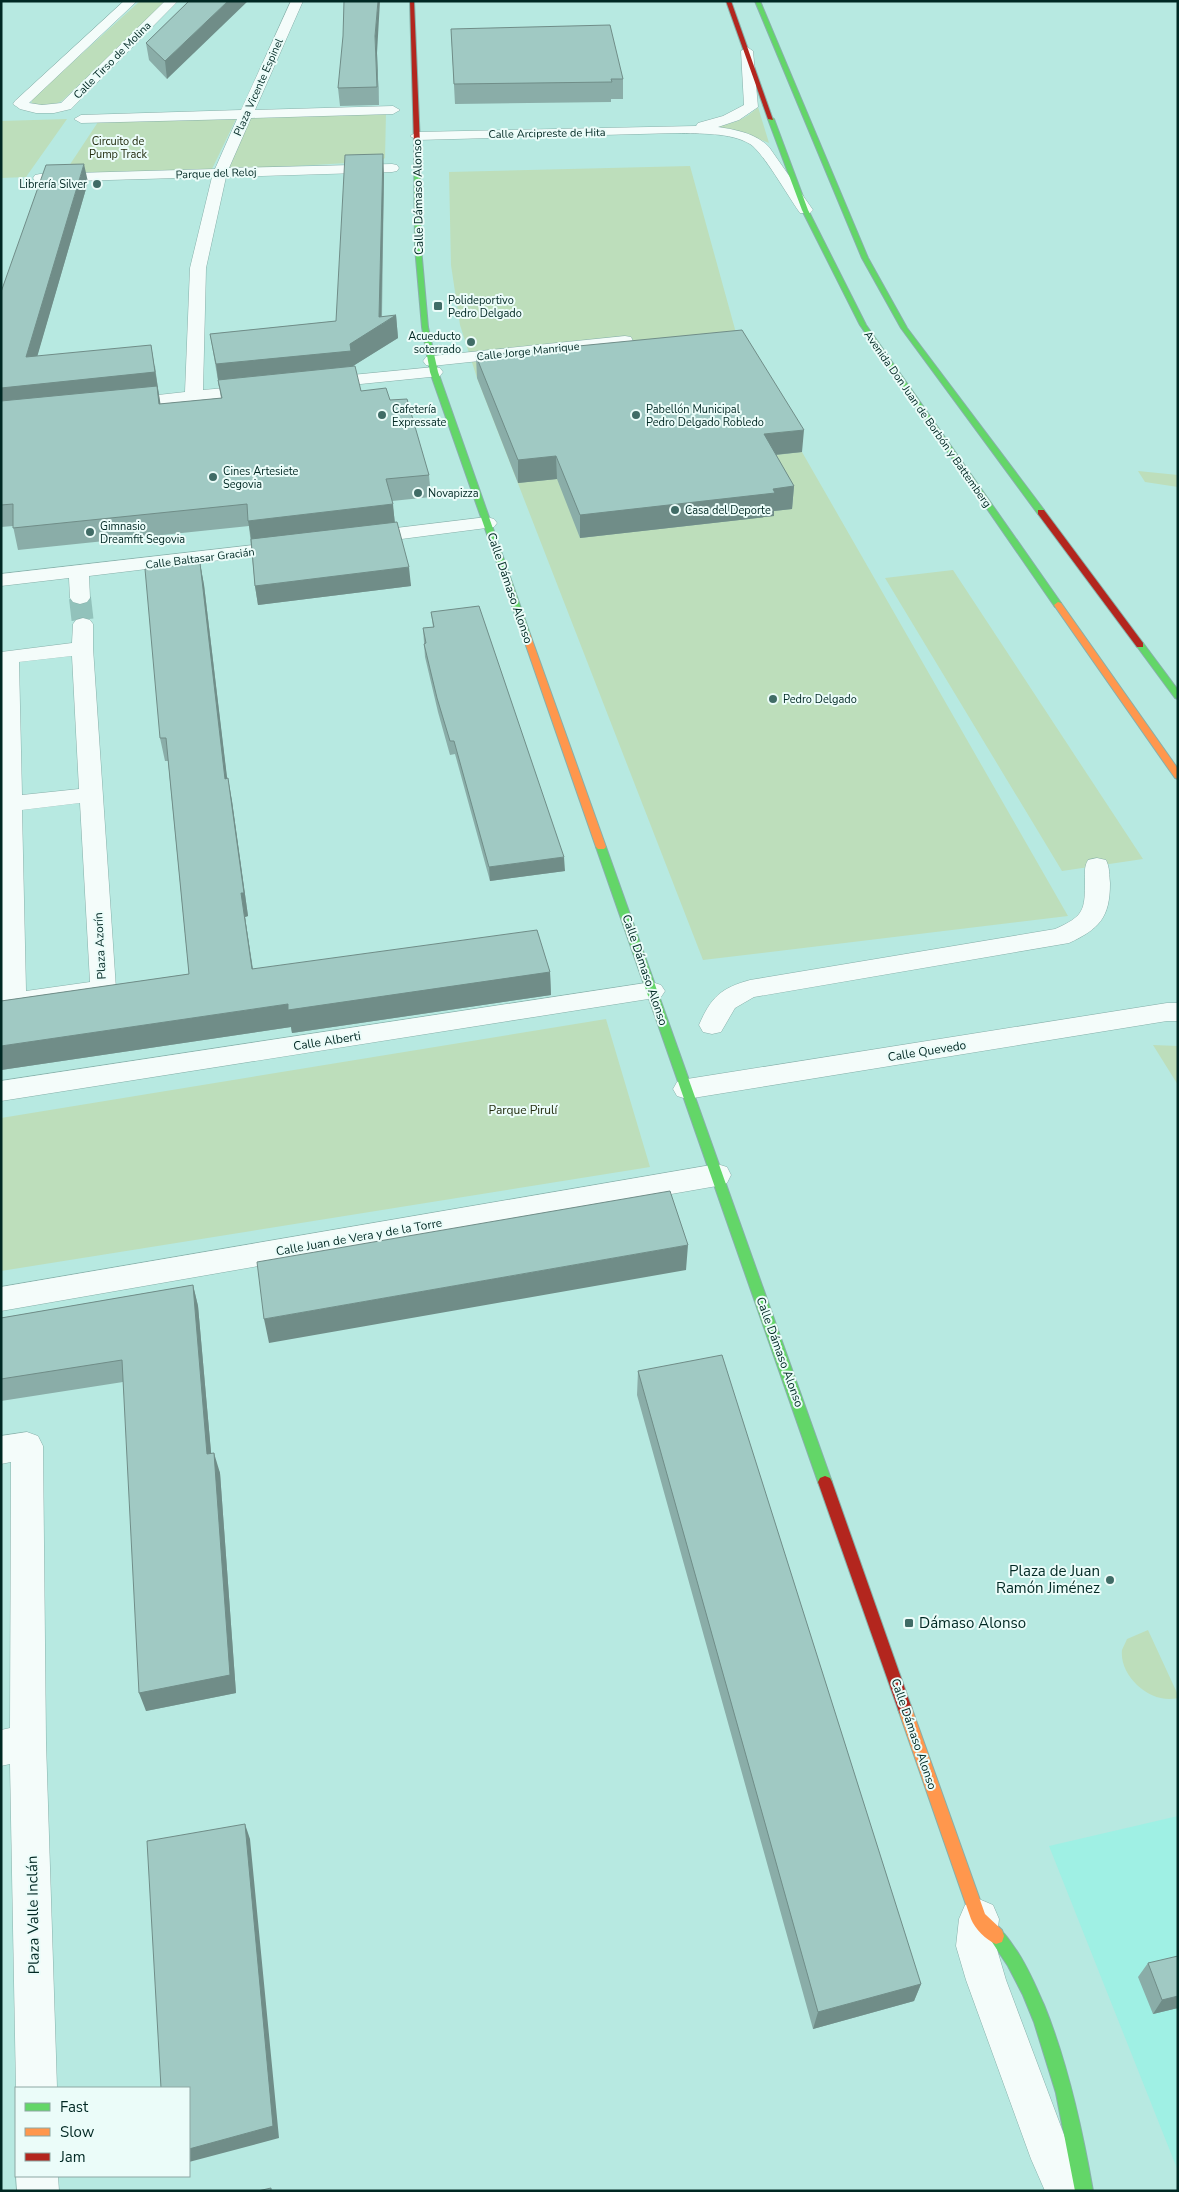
<svg xmlns="http://www.w3.org/2000/svg" width="1179" height="2192" viewBox="0 0 1179 2192" font-family="'Nunito Sans',sans-serif">
	<style>
		.built { fill: #9ff0e4 }
		.green { fill: #bddebb }
		.lines { fill: none; stroke-linecap: round; stroke-linejoin: round }
		.street-tunnel { stroke: #92c2bb; stroke-width: 22; stroke-dasharray: 22 11; stroke-linecap: butt }
		.street-casing { stroke: #87b0aa; stroke-width: 1 }
		.fast-casing { stroke: #87b0aa; stroke-width: 2 }
		.slow-casing { stroke: #87b0aa; stroke-width: 2 }
		.jam-casing { stroke: #87b0aa; stroke-width: 2 }
		.street { fill: #f4fcfa; fill-rule: evenodd }
		.fast { fill: #63d668; fill-rule: evenodd }
		.slow { fill: #ff974d; fill-rule: evenodd }
		.jam { fill: #b3261e; fill-rule: evenodd }
		.wall { fill: #8aada8 }
		.shaded-wall { fill: #708d88 }
		.building { fill: #a0c9c3; stroke: #708d88 }
		.poi-dot { fill: #406c66; stroke: #ebfcf9; stroke-width: 2 }
		.labels { text-anchor: middle; stroke-width: 4; stroke-linejoin: round; paint-order: stroke }
		.far-street-label { font-size: 11px; fill: #002823; stroke: #ebfcf9 }
		.far-park-label { font-size: 11px; fill: #242d0f; stroke: #ebfcf9 }
		.far-poi-label { font-size: 11px; fill: #002823; stroke: #ebfcf9; text-anchor: start }
		.street-label { font-size: 12px; fill: #002823; stroke: #ebfcf9 }
		.park-label { font-size: 12px; fill: #242d0f; stroke: #ebfcf9 }
		.near-poi-label { font-size: 15px; fill: #002823; stroke: #ebfcf9; text-anchor: end }
		.near-street-label { font-size: 15px; fill: #002823; stroke: #ebfcf9 }
	</style>
	<rect width="100%" height="100%" fill="#b7e9e1"/>
	<path class="built" d="M1178,1816v355l-129,-325z"/>
	<path class="green" d="M140,1h27l-105,100 -11,5 -20,-2 2,-6z
		M758,107l11,36 -34,-13 -27,-2c19,-3 35,-6 50,-21z
		M386,113l-1,45 -4,3 -151,9 -1,-4 16,-51z
		M237,117l-25,52 -149,6 37,-56z
		M67,119l-41,58 -25,1v-57z
		M690,166l51,185 61,101 266,464 -365,44 -226,-582 -17,-53 -9,-60 -2,-93z
		M1138,471l40,4v12l-33,-5z
		M953,570l190,289 -81,12 -177,-293z
		M606,1019l44,148 -649,104v-153z
		M1153,1045l25,1v39z
		M1148,1630l30,65v3c-26,7 -59,-21 -56,-48 1,-3 4,-8 5,-11z"/>
	<g class="lines">
		<path class="street-tunnel" d="M80,598l3,26"/>
		<defs>
			<path id="street" d="M124,1h13l-108,102 13,2 19,-2 104,-102h13l-107,108 -17,4h-18l-16,-4 -7,-5 2,-3z
				M291,1h12l-48,109 138,-4 7,4 -7,4 -142,4 -22,50 163,-4 5,1 2,3 -2,3 -5,1 -166,5 -20,91 -3,122 55,-5 6,1 3,4 -3,4 -6,1 -136,14 -6,-1 -3,-4 3,-4 6,-1 63,-7 5,-124 22,-91 -172,5 -5,-1 -2,-3 2,-3 5,-1 175,-5 22,-50 -156,4 -7,-4 7,-4 160,-5z
				M747,47l6,4 5,56 -19,13 -21,7c19,3 37,6 51,20l44,63 -3,3h-10c-11,-15 -37,-61 -50,-69 -20,-12 -51,-10 -73,-11l-260,7 -7,-4 7,-4 279,-6 2,-3 25,-7 21,-11 -3,-54z
				M625,336l6,1 2,4 -2,4 -199,21 -6,-1 -3,-4 3,-4 6,-1z
				M434,367l6,1 3,4 -3,4 -119,12 -6,-1 -3,-4 3,-4 6,-1z
				M487,517l7,2 3,4 -3,4 -131,17 -7,-2 -3,-4 3,-4 7,-2z
				M288,541l7,2 3,4 -3,4 -206,25 1,22 -3,4 -7,2 -7,-2 -3,-4 -1,-20 -68,8v-12z
				M83,618l7,2 3,4v24l23,341 -4,6 -9,3 -90,13 -9,-3 -3,-4v-352l71,-9 1,-19 3,-4zM72,656l7,133 -57,6 -3,-133zM80,803l10,179 -64,9 -4,-181z
				M1097,858l9,2c4,8 3,15 4,23 0,35 -11,46 -41,60l-315,54 -19,11 -14,24 -9,2 -9,-2 -4,-7c12,-28 22,-37 51,-45l305,-51c29,-13 30,-18 30,-49 0,-8 -1,-13 3,-20z
				M652,982l9,3 4,6 -4,6 -660,104v-20z
				M1167,1003h11v18h-11l-480,78 -10,-3 -4,-7 4,-7 10,-3z
				M717,1164l10,3 4,8 -4,8 -10,3 -716,125v-24z
				M27,1432l11,4 5,10 3,296 11,346h-41v2l-6,-326 -9,2v-36l9,-2 1,-266 -10,2v-28z
				M979,1899l14,6 6,14 -3,27 10,34 63,168 20,43h-44l-14,-32 -65,-179 -10,-34 3,-27 6,-14z
				M16,2175l42,1 1,15h-42z"/>
			<path id="fast" d="M755,1h5l108,257 39,70 137,182v4h-6l-137,-186 -39,-70z
				M771,117l3,2 34,91 58,115 195,278v4h-6l-195,-282 -58,-115 -34,-91z
				M417,143l3,2 1,102 7,80 10,45 92,262 -4,3 -4,-3 -92,-262 -8,-45 -7,-80 -1,-102z
				M1140,642l3,1 35,47v9l-3,-1 -39,-53z
				M601,844l5,3 226,635 -2,4 -5,2 -5,-2 -2,-4 -222,-635z
				M996,1928c8,3 13,12 18,19 13,18 21,38 30,58 24,59 38,123 49,186h-18l-19,-98 -22,-71 -11,-27 -15,-29 -20,-30 2,-6z"/>
			<path id="slow" d="M1058,602l3,1 117,166v10l-3,-1 -121,-173z
				M526,631l4,3 76,213 -2,2h-6l-2,-2 -74,-213z
				M905,1702l5,2 2,5 73,205 17,16 2,6 -2,6 -6,2c-10,-4 -21,-15 -25,-25l-73,-210 2,-5z"/>
			<path id="jam" d="M410,1h4l6,144 -3,2 -3,-2z
				M726,1h5l42,119 -5,-1z
				M1038,510h6l99,133v4h-6l-99,-133z
				M825,1476l5,2 2,4 80,227 -2,5 -5,2 -5,-2 -2,-5 -80,-227 2,-4z"/>
		</defs>
		<use href="#street" class="street-casing"/>
		<use href="#fast" class="fast-casing"/>
		<use href="#slow" class="slow-casing"/>
		<use href="#jam" class="jam-casing"/>
		<use href="#street" class="street"/>
		<use href="#fast" class="fast"/>
		<use href="#slow" class="slow"/>
		<use href="#jam" class="jam"/>
	</g>
	<path class="wall" d="M189,1l-22,78 -18,-19 -3,-17z
		M451,29l172,50v20h-12v3l-156,2z
		M377,53l2,52 -39,1 -2,-18z
		M384,174l-2,143 14,-2 2,23 -45,28 8,25 29,9 39,75 2,22 -39,4 3,21 16,64 -153,19 -3,-19 -6,-60 -231,24 -5,-24 -12,1v-235l87,-110 -51,174 118,10 5,38 61,-6 -11,-64 126,-13z
		M476,356l326,96 -26,3 18,31 -2,23 -18,2v5l-194,22 -23,-59 -39,4 -41,-105z
		M200,563l4,22 23,194 5,22 16,115 -3,1 8,52 297,3 1,23 -259,38 -1,-6 -290,43v-69l188,-27 -21,-213h-3l-5,-23z
		M431,612l134,259 -75,10 -35,-127 -5,1 -12,-43 -13,-55 -2,-29 10,-1z
		M193,1285l5,21 13,147 9,20 16,220 -90,18 -23,-329 -122,19v-83z
		M638,1371l283,613 -7,17 -101,28 -176,-634z
		M1148,1963l30,45 -25,6 -15,-37z"/>
	<path class="shaded-wall" d="M228,1h20l-81,78 -2,-18z
		M378,1h2l-3,52 2,52 -4,-69z
		M383,154l1,20 -3,151 15,-10 2,23 -45,28 -134,21 -3,-23 134,-20 29,-27z
		M84,164l4,18 -57,196 -5,-21z
		M151,345l10,62 -160,2v-21z
		M804,430l-2,22 -39,4 1,-22z
		M556,456l1,23 -39,4v-23z
		M794,486l-2,23 -18,2v5l-194,22v-23z
		M393,504l2,22 -143,17 -4,-22z
		M200,563l4,22 26,217 -5,-23z
		M409,567l2,19 -153,19 -3,-19z
		M228,778l4,23 16,115 -3,1 11,75 -4,-23 -11,-76z
		M564,857l1,14 -75,10 -1,-14z
		M550,972l1,23 -259,38 -1,-6 -290,43v-24l287,-42z
		M688,1245l-2,25 -417,73 -5,-24z
		M193,1285l5,21 15,168 -6,-20z
		M214,1453l6,20 16,220 -90,18 -7,-18z
		M245,1824l5,15 29,299 -90,24v-13z
		M921,1984l-7,17 -101,28 5,-17z
		M1178,1996v12l-25,6 9,-14z"/>
	<path class="building" d="M189,1h39l-63,60 -19,-18z
		M344,1h34l-3,35 2,51 -39,1 5,-52z
		M610,25l13,54h-12l1,3 -158,2 -3,-55z
		M383,154l-4,163 17,-2 -46,29 1,7 -135,13 -6,-30 126,-13 9,-166z
		M84,164l-58,193 125,-12 4,27 -154,16v-96l45,-127z
		M742,330l62,100 -40,4 30,52 -21,3 2,4 -195,22 -24,-59 -38,4 -42,-104z
		M355,366l6,25 25,-3 4,12 17,-1 22,76 -43,4 7,25 -145,17 -1,-17 -234,24v-24l-12,1v-104l156,-15 2,18 63,-6 -4,-18z
		M397,522l12,45 -154,19 -4,-47z
		M200,563l25,216 3,-1 16,115h-3l11,76 285,-39 13,42 -262,38v-6l-287,42v-45l188,-27 -23,-236h-6l-15,-169z
		M479,606l85,251 -75,10 -35,-126h-4l-13,-43 -13,-54 2,-1 -3,-15 11,-1 -3,-15z
		M670,1191l18,54 -424,74 -7,-57z
		M193,1285l14,169 7,-1 16,222 -91,18 -17,-333 -121,19v-61z
		M722,1355l199,629 -103,28 -180,-641z
		M245,1824l28,302 -84,23v-61h-28l-14,-247z
		M1178,1956v40l-16,4 -14,-37z
		M271,2188v3h-13z"/>
	<g class="poi-dot">
		<circle cx="97" cy="184" r="5"/>
		<rect x="433" y="301" width="10" height="10" rx="2.5"/>
		<circle cx="471" cy="342" r="5"/>
		<circle cx="382" cy="415" r="5"/>
		<circle cx="636" cy="415" r="5"/>
		<circle cx="213" cy="477" r="5"/>
		<circle cx="418" cy="493" r="5"/>
		<circle cx="675" cy="510" r="5"/>
		<circle cx="90" cy="532" r="5"/>
		<circle cx="773" cy="699" r="5"/>
		<circle cx="1110" cy="1580" r="5"/>
		<rect x="904" y="1618" width="10" height="10" rx="2.5"/>
	</g>
	<g class="labels">
		<g class="far-street-label">
			<text transform="translate(112 60) rotate(-45)" y="4">Calle Tirso de Molina</text>
			<text transform="translate(258 87) rotate(-66)" y="4">Plaza Vicente Espinel</text>
			<text transform="translate(547 133) rotate(-1)" y="4">Calle Arcipreste de Hita</text>
			<text transform="translate(216 173) rotate(-2)" y="4">Parque del Reloj</text>
			<text transform="translate(528 351) rotate(-6)" y="4">Calle Jorge Manrique</text>
			<text transform="translate(928 419) rotate(55)" y="4">Avenida Don Juan de Borbón y Battemberg</text>
			<text transform="translate(200 558) rotate(-7)" y="4">Calle Baltasar Gracián</text>
		</g>
		<g class="far-park-label">
			<text x="118" y="145">Circuito de<tspan x="118" dy="13">Pump Track</tspan></text>
		</g>
		<g class="far-poi-label">
			<text x="87" y="188" text-anchor="end">Librería Silver</text>
			<text x="448" y="304">Polideportivo<tspan x="448" dy="13">Pedro Delgado</tspan></text>
			<text x="461" y="340" text-anchor="end">Acueducto<tspan x="461" dy="13">soterrado</tspan></text>
			<text x="392" y="413">Cafetería<tspan x="392" dy="13">Expressate</tspan></text>
			<text x="646" y="413">Pabellón Municipal<tspan x="646" dy="13">Pedro Delgado Robledo</tspan></text>
			<text x="223" y="475">Cines Artesiete<tspan x="223" dy="13">Segovia</tspan></text>
			<text x="428" y="497">Novapizza</text>
			<text x="685" y="514">Casa del Deporte</text>
			<text x="100" y="530">Gimnasio<tspan x="100" dy="13">Dreamfit Segovia</tspan></text>
			<text x="783" y="703">Pedro Delgado</text>
		</g>
		<g class="street-label">
			<text transform="translate(418 197) rotate(-91)" y="4">Calle Dámaso Alonso</text>
			<text transform="translate(510 588) rotate(71)" y="4">Calle Dámaso Alonso</text>
			<text transform="translate(100 946) rotate(-93)" y="4">Plaza Azorín</text>
			<text transform="translate(645 970) rotate(71)" y="4">Calle Dámaso Alonso</text>
			<text transform="translate(327 1041) rotate(-9)" y="4">Calle Alberti</text>
			<text transform="translate(927 1051) rotate(-9)" y="4">Calle Quevedo</text>
			<text transform="translate(359 1237) rotate(-10)" y="4">Calle Juan de Vera y de la Torre</text>
			<text transform="translate(780 1352) rotate(70)" y="4">Calle Dámaso Alonso</text>
			<text transform="translate(914 1734) rotate(71)" y="4">Calle Dámaso Alonso</text>
		</g>
		<g class="park-label">
			<text x="523" y="1114">Parque Pirulí</text>
		</g>
		<g class="near-poi-label">
			<text x="1100" y="1576">Plaza de Juan<tspan x="1100" dy="17">Ramón Jiménez</tspan></text>
			<text x="919" y="1628" text-anchor="start">Dámaso Alonso</text>
		</g>
		<g class="near-street-label">
			<text transform="translate(33 1915) rotate(-91)" y="5">Plaza Valle Inclán</text>
		</g>
	</g>
	<rect width="1179" height="2192" fill="none" stroke="#002823" stroke-width="5"/>
	<rect x="15" y="2087" width="175" height="90" fill="#ebfcf9" stroke="#8da7a3"/>
	<rect x="25" y="2103" width="25" height="8" fill="#63d668" stroke="#8da7a3"/>
	<text x="60" y="2112" font-size="15" fill="#002823">Fast</text>
	<rect x="25" y="2128" width="25" height="8" fill="#ff974d" stroke="#8da7a3"/>
	<text x="60" y="2137" font-size="15" fill="#002823">Slow</text>
	<rect x="25" y="2153" width="25" height="8" fill="#b3261e" stroke="#8da7a3"/>
	<text x="60" y="2162" font-size="15" fill="#002823">Jam</text>
</svg>
